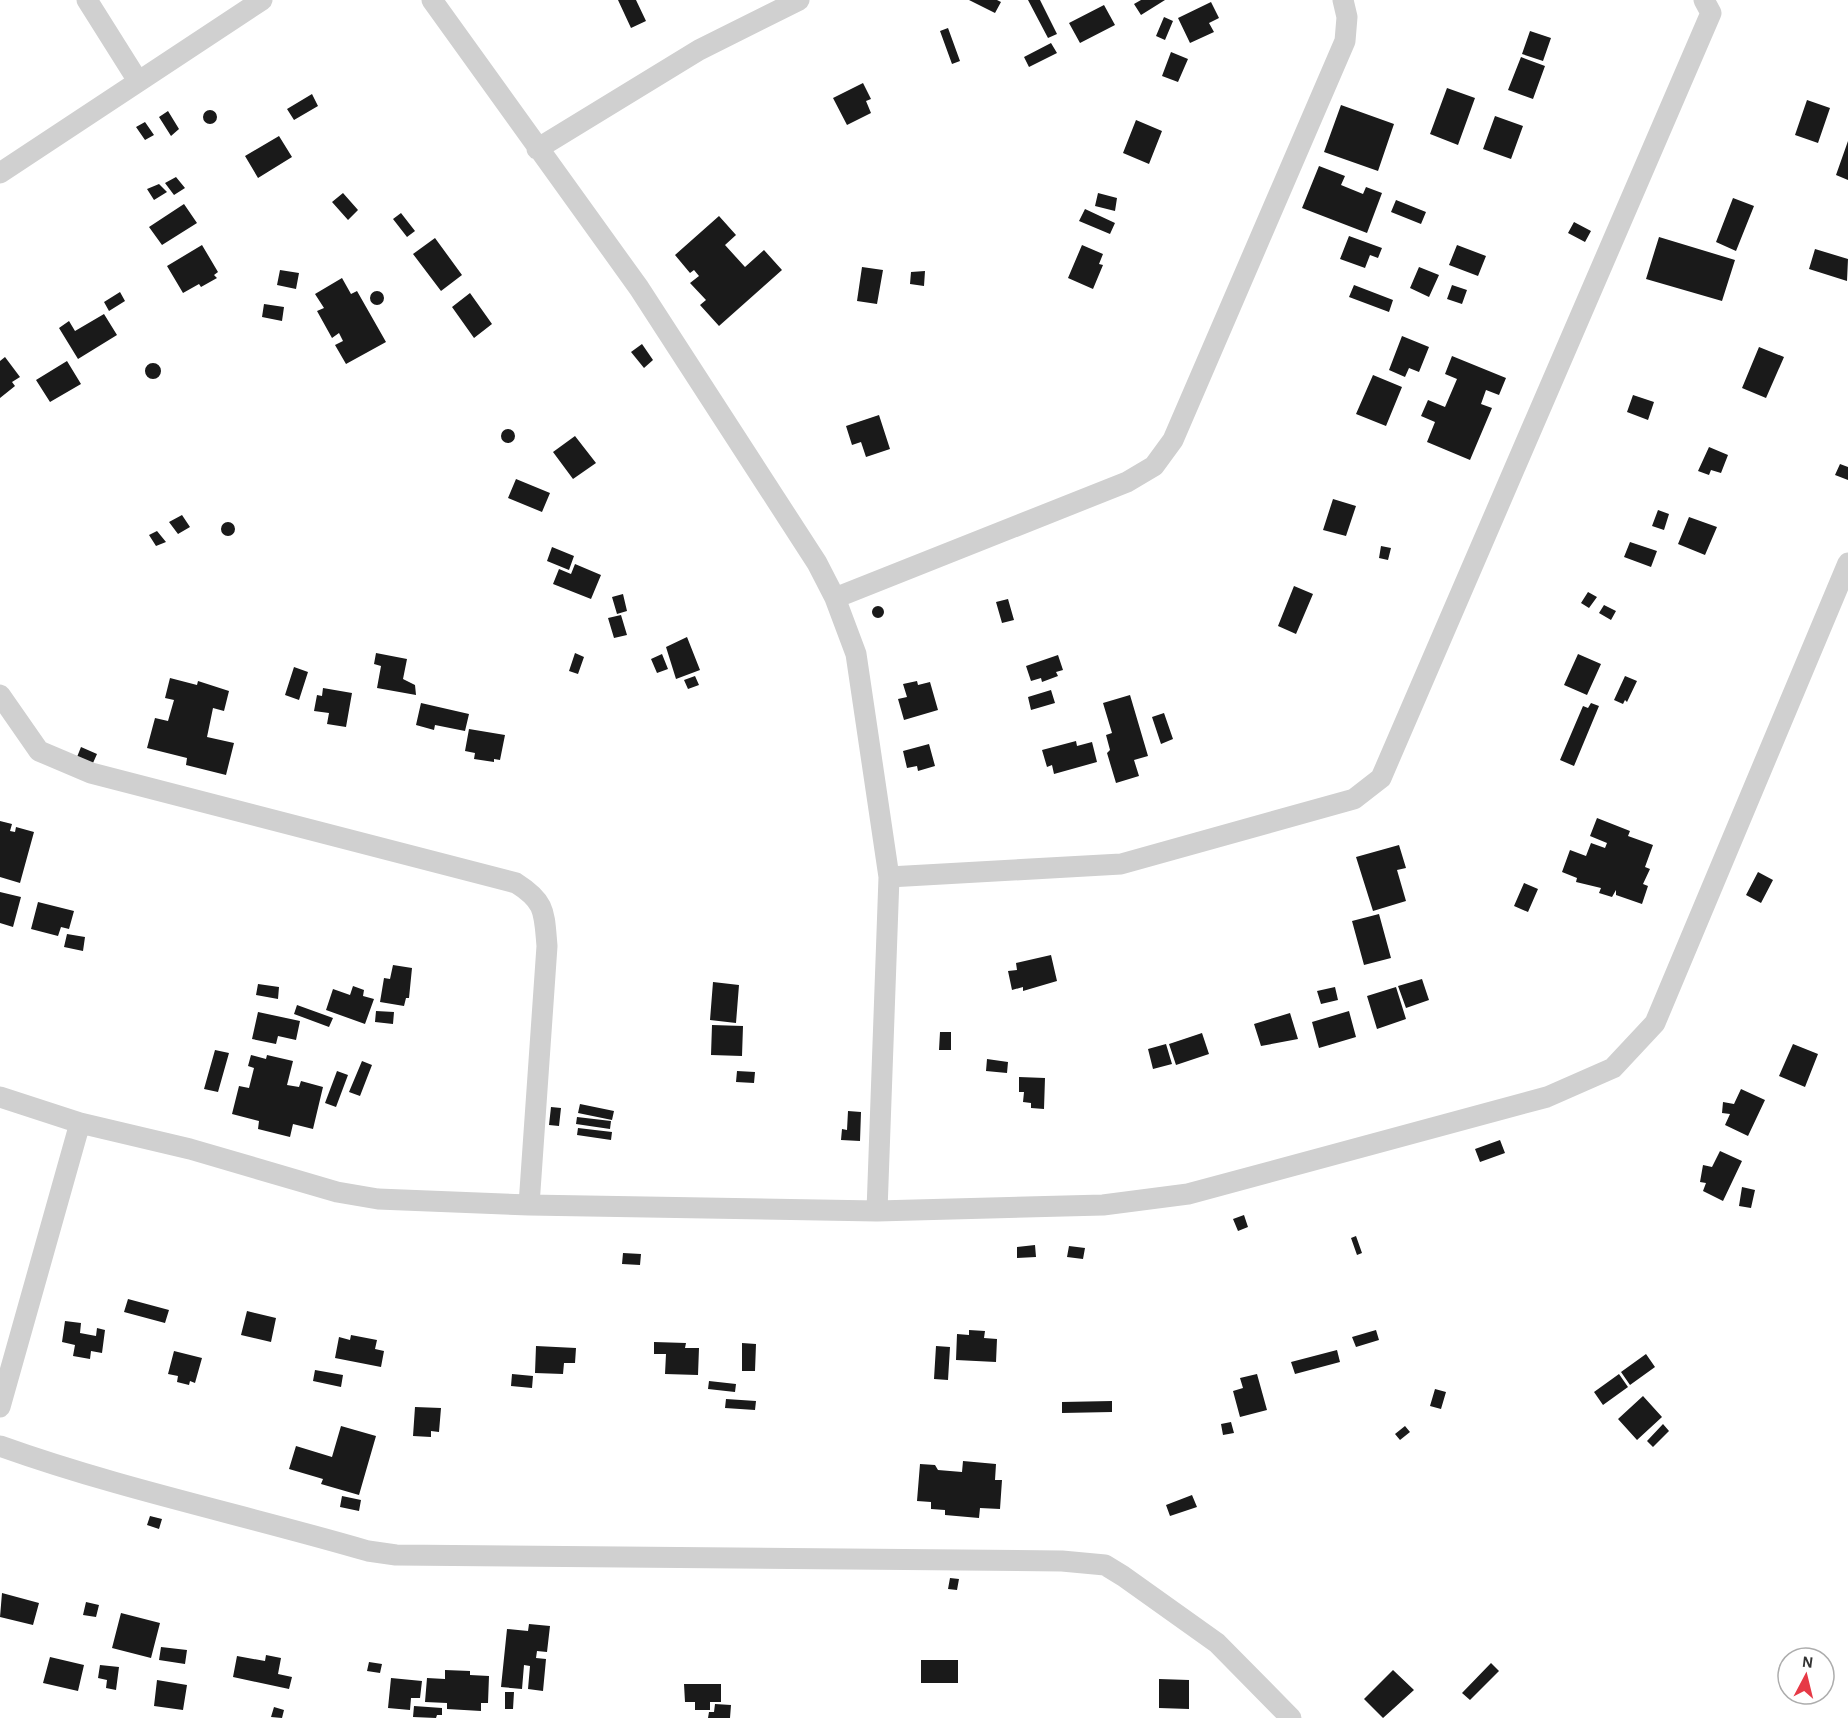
<svg xmlns="http://www.w3.org/2000/svg" width="1848" height="1718" viewBox="0 0 1848 1718" font-family="'Alegreya Sans',sans-serif">
	<style>
		.building { fill: #1a1a1a }
		.lines { fill: none; stroke-linecap: round; stroke-linejoin: round }
		.street { stroke: #d0d0d0; stroke-width: 21 }
	</style>
	<rect width="100%" height="100%" fill="#fff"/>
	<path class="building" d="M618,0h18l10,21 -15,7z
		M969,0h28l4,2 -6,11z
		M1028,0h12l17,34 -9,4z
		M1141,0h24l-24,15 -7,-11z
		M1211,2l8,16 -10,5 5,9 -24,11 -12,-25z
		M1104,5l11,20 -35,18 -11,-20z
		M1164,17l9,4 -8,19 -9,-4z
		M948,28l12,33 -8,3 -12,-33z
		M1530,31l21,7 -8,23 -21,-7z
		M1051,43l6,10 -28,14 -5,-10z
		M1171,52l17,7 -10,23 -16,-6z
		M1521,57l24,9 -12,33 -25,-9z
		M863,83l8,16 -5,2 5,12 -24,12 -14,-27z
		M1447,88l28,10 -17,47 -28,-11z
		M312,94l6,12 -24,14 -7,-11z
		M1807,100l23,8 -12,35 -23,-8z
		M1341,105l53,19 -16,47 -54,-19z
		M203 117a7 7 0 1 1 14 0a7 7 0 1 1-14 0Z
		M168,111l11,18 -8,7 -12,-19z
		M1495,116l28,10 -12,33 -28,-10z
		M1136,120l26,11 -13,33 -26,-11z
		M145,122l9,13 -9,5 -9,-13z
		M279,136l13,21 -34,21 -13,-22z
		M1848,141v39l-12,-5z
		M1319,166l26,10 -4,9 22,9 3,-7 16,6 -15,40 -65,-25z
		M176,177l9,11 -11,7 -9,-12z
		M159,184l8,8 -13,8 -7,-11z
		M343,193l15,17 -10,10 -16,-18z
		M1098,193l19,5 -2,13 -20,-5z
		M1733,198l21,8 -18,45 -20,-9z
		M1396,200l30,12 -5,12 -30,-12z
		M184,204l13,19 -35,22 -13,-18z
		M1085,209l30,14 -5,11 -31,-13z
		M401,213l14,18 -8,6 -14,-18z
		M719,216l17,19 -11,10 20,22 19,-17 18,20 -63,56 -19,-21 6,-5 -16,-17 9,-7 -5,-6 -4,3 -15,-18z
		M1574,222l17,9 -6,11 -17,-9z
		M1349,236l33,12 -4,10 -8,-3 -5,13 -25,-9z
		M1659,237l76,23 -13,41 -76,-22z
		M435,238l27,37 -21,16 -28,-37z
		M202,245l16,27 -4,3 3,3 -16,9 -2,-3 -16,9 -16,-27z
		M1082,245l21,9 -4,10 4,1 -10,24 -25,-11z
		M1457,245l29,11 -8,20 -29,-11z
		M1815,249l33,10 -1,22 -38,-12z
		M862,267l21,3 -6,34 -20,-3z
		M1419,267l20,8 -10,22 -19,-9z
		M280,270l19,3 -3,16 -19,-4z
		M925,271l-1,15 -14,-2 1,-12z
		M342,278l9,16 6,-3 29,51 -40,22 -11,-19 8,-4 -4,-8 -7,5 -15,-27 7,-3 -9,-14z
		M1354,285l39,15 -4,12 -40,-15z
		M1452,285l15,5 -5,14 -15,-5z
		M370 298a7 7 0 1 1 14 0a7 7 0 1 1-14 0Z
		M120,292l5,9 -16,10 -5,-9z
		M470,293l22,31 -18,14 -22,-31z
		M264,304l20,3 -2,14 -20,-4z
		M104,314l13,21 -39,24 -19,-31 10,-7 6,10z
		M1402,336l27,11 -10,25 -10,-4 -4,9 -16,-7z
		M642,344l11,16 -9,8 -13,-16z
		M1759,347l25,10 -18,41 -24,-10z
		M1452,356l54,22 -7,17 -13,-5 -5,14 11,4 -22,52 -43,-18 8,-20 -14,-6 7,-16 17,7 12,-28 -12,-5z
		M5,357l15,20 -8,5 3,4 -15,12v-37z
		M67,361l14,23 -31,18 -14,-22z
		M145 371a8 8 0 1 1 16 0a8 8 0 1 1-16 0Z
		M1373,375l29,12 -16,39 -30,-12z
		M1633,395l21,7 -6,18 -21,-8z
		M879,415l11,34 -24,8 -5,-15 -9,3 -6,-19z
		M501 436a7 7 0 1 1 14 0a7 7 0 1 1-14 0Z
		M575,436l21,27 -23,16 -20,-27z
		M1709,447l19,8 -7,18 -10,-3 -2,5 -11,-4z
		M1840,464l8,3v13l-13,-5z
		M516,479l34,14 -8,19 -34,-14z
		M1333,499l23,7 -10,30 -23,-6z
		M1658,510l11,4 -5,16 -12,-4z
		M182,515l8,12 -12,7 -9,-12z
		M1689,517l28,10 -12,28 -27,-11z
		M221 529a7 7 0 1 1 14 0a7 7 0 1 1-14 0Z
		M157,531l9,11 -10,4 -7,-11z
		M1630,542l27,9 -6,16 -27,-10z
		M1381,546l10,2 -3,12 -9,-2z
		M552,547l22,9 -5,14 -22,-9z
		M575,564l26,11 -10,24 -38,-15 6,-15 12,5z
		M1294,586l19,8 -17,40 -18,-8z
		M1588,592l9,5 -8,11 -8,-5z
		M623,594l4,17 -10,3 -5,-17z
		M1008,599l6,21 -12,3 -6,-21z
		M1604,605l12,6 -5,9 -12,-7z
		M872 612a6 6 0 1 1 12 0a6 6 0 1 1-12 0Z
		M621,615l6,20 -13,3 -6,-20z
		M687,637l13,33 -24,9 -10,-32z
		M376,653l31,6 -4,20 12,6 1,10 -39,-7 4,-22 -7,-2z
		M575,653l9,4 -6,17 -9,-3z
		M662,654l6,15 -11,4 -6,-14z
		M1578,654l23,10 -14,31 -23,-10z
		M1058,655l5,15 -7,2 2,4 -16,6 -1,-4 -10,3 -5,-15z
		M294,667l14,5 -9,28 -14,-5z
		M695,676l4,9 -11,4 -4,-9z
		M1625,676l12,5 -10,21 -2,-2 -2,4 -9,-4z
		M170,678l27,7 1,-4 31,10 -5,20 -11,-3 -6,29 27,6 -8,32 -40,-10 1,-7 -40,-10 8,-30 13,3 6,-21 -9,-2z
		M917,681l1,4 12,-3 8,28 -34,10 -6,-21 9,-2 -4,-13z
		M323,688l29,5 -6,34 -19,-3 2,-11 -15,-2 3,-16 5,1z
		M1051,690l4,13 -24,7 -3,-13z
		M1130,695l18,61 -14,4 5,16 -23,7 -9,-30 3,-3 -4,-15 6,-2 -9,-30z
		M421,703l48,11 -4,17 -30,-6 -1,5 -18,-5z
		M1591,703l8,3 -25,60 -14,-6 23,-54 5,2z
		M1164,713l9,26 -12,5 -9,-27z
		M469,729l36,6 -5,25 -6,-1v3l-20,-3 1,-6 -10,-2z
		M1076,741l1,5 15,-4 5,20 -43,12 -2,-9 -5,2 -5,-17z
		M929,744l6,22 -17,5 -1,-5 -10,2 -4,-17z
		M81,747l16,7 -4,9 -16,-6z
		M1597,818l33,13 -2,5 25,9 -8,22 5,2 -7,15 5,2 -6,18 -26,-9v-5l-4,7 -13,-4 2,-5 -25,-6 1,-4 -15,-6 8,-22 16,6 5,-13 14,5 2,-5 -17,-7z
		M0,821l12,3 -2,7 5,1 1,-5 18,5 -14,51 -20,-6z
		M1399,845l7,23 -9,2 9,31 -33,10 -17,-54z
		M1758,872l15,8 -12,23 -15,-8z
		M1524,883l14,6 -10,23 -14,-6z
		M0,892l21,5 -8,30 -13,-4z
		M38,902l36,9 -5,18 -8,-2 -3,9 -27,-7z
		M1379,914l12,44 -27,7 -12,-44z
		M67,934l18,3 -2,14 -19,-4z
		M1051,955l6,26 -34,10v-4l-11,3 -4,-19 9,-1 -1,-7z
		M393,965l19,3 -3,30h-3l-2,8 -24,-4 4,-24 6,1z
		M1422,979l7,21 -23,8 -8,-22z
		M713,982l26,3 -3,38 -26,-3z
		M258,984l21,3 -1,12 -22,-4z
		M353,986l11,4 -1,6 11,3 -9,25 -39,-14 7,-21 17,6z
		M1335,987l3,13 -17,4 -4,-13z
		M1396,987l10,32 -29,10 -10,-33z
		M297,1005l36,13 -4,9 -35,-13z
		M376,1011l18,1 -1,12 -18,-2z
		M1349,1011l7,26 -37,11 -7,-26z
		M258,1012l42,9 -4,19 -18,-4 -2,8 -24,-5z
		M1290,1013l8,26 -37,7 -7,-22z
		M712,1025l31,1 -1,30 -31,-1z
		M940,1032h11v18h-12z
		M1202,1033l7,21 -33,11 -7,-21z
		M1166,1044l6,20 -19,5 -5,-20z
		M1793,1044l25,10 -13,33 -26,-11z
		M215,1050l14,3 -11,39 -14,-3z
		M251,1055l15,4 1,-4 26,6 -6,24 12,2 2,-6 22,6 -10,42 -20,-5 -3,13 -32,-8 1,-8 -27,-7 7,-28 10,2 5,-20 -6,-2z
		M987,1059l21,3 -1,11 -21,-2z
		M362,1061l10,4 -12,31 -11,-4z
		M337,1071l11,4 -12,32 -11,-4z
		M737,1071l18,1 -1,11 -18,-1z
		M1019,1077l26,1 -1,31 -13,-1v-5l-8,-1 1,-10h-5z
		M1741,1089l24,11 -17,36 -23,-11 5,-11 -8,-1 1,-11 11,2z
		M580,1104l34,7 -2,9 -34,-7z
		M551,1107l10,1 -2,18 -10,-1z
		M848,1111l13,1 -1,29 -19,-1 1,-11 5,1z
		M577,1117l34,4 -1,8 -34,-5z
		M578,1128l34,4 -1,8 -34,-5z
		M1500,1140l5,13 -25,9 -5,-13z
		M1720,1151l22,10 -19,40 -20,-10 3,-8 -6,-1 3,-17 9,2z
		M1742,1187l13,3 -4,18 -12,-2z
		M1244,1215l4,12 -10,4 -5,-12z
		M1356,1236l6,17 -5,2 -6,-17z
		M1035,1245l1,12 -19,1v-11z
		M1069,1246l16,2 -2,11 -16,-2z
		M623,1253l18,1 -1,11 -18,-1z
		M128,1299l41,11 -4,13 -41,-11z
		M247,1311l29,7 -5,24 -30,-7z
		M65,1321l16,2 -1,10 16,3 1,-8 8,2 -3,23 -11,-2 -1,8 -17,-3 2,-11 -13,-3z
		M969,1330l16,1 -1,7 13,1 -1,23 -40,-2 1,-26 12,1z
		M1376,1330l3,10 -23,7 -4,-10z
		M351,1335l26,5 -2,9 9,2 -3,16 -46,-9 4,-21 11,3z
		M654,1342l32,1 -1,5h14l-1,27 -33,-1 1,-20h-12z
		M742,1343l14,1 -1,27h-13z
		M536,1346l40,2 -1,15h-11l-1,11 -28,-1z
		M936,1346l14,1 -2,33 -14,-1z
		M1337,1350l3,12 -45,12 -4,-12z
		M174,1351l28,7 -7,25 -5,-2 -1,4 -12,-3 1,-6 -10,-2z
		M1646,1354l9,13 -25,18 -9,-13z
		M315,1370l28,5 -2,12 -28,-6z
		M512,1374l21,2 -1,12 -21,-2z
		M1257,1374l10,36 -27,7 -7,-26 10,-3 -3,-10z
		M1619,1374l9,13 -25,18 -9,-13z
		M709,1381l27,3 -1,8 -27,-3z
		M1435,1389l11,3 -5,17 -11,-3z
		M1643,1396l19,21 -25,23 -19,-21z
		M726,1399l30,2 -1,9 -30,-2z
		M1112,1401v11l-50,1v-11z
		M415,1407l26,1 -2,24 -8,-1v6l-18,-1z
		M1231,1422l3,11 -11,2 -2,-11z
		M1663,1424l6,7 -16,16 -6,-6z
		M341,1426l35,10 -17,59 -38,-11 2,-5 -34,-10 7,-23 36,11z
		M1405,1426l5,6 -10,8 -5,-6z
		M963,1461l33,3 -1,16h7l-2,29 -20,-1 -1,10 -34,-3v-5l-14,-1v-7l-14,-1 3,-37 15,1 3,5 24,2z
		M1192,1495l5,12 -27,9 -4,-11z
		M342,1496l19,4 -2,11 -19,-4z
		M150,1516l12,3 -3,10 -12,-4z
		M950,1578l9,1 -2,11 -9,-1z
		M2,1593l37,10 -6,22 -33,-8z
		M86,1602l13,3 -3,12 -13,-2z
		M121,1613l39,10 -9,35 -39,-10z
		M529,1624l21,2 -3,26 -10,-1 -1,7 10,1 -3,32 -15,-2 2,-23 -6,-1 -2,24 -21,-2 6,-58 21,2z
		M161,1647l26,3 -2,14 -26,-4z
		M266,1655l15,3 -3,16 14,3 -3,12 -56,-12 4,-21 28,5z
		M50,1657l34,8 -6,26 -35,-8z
		M921,1660h37v23h-37z
		M369,1662l13,2 -2,9 -13,-2z
		M1491,1663l8,8 -29,29 -8,-7z
		M100,1665l19,2 -3,23 -10,-2 1,-8 -9,-2z
		M445,1670l25,1v4l19,1 -1,27h-7v8l-34,-2v-6l-22,-1 2,-24 18,1z
		M1393,1670l21,20 -31,28 -19,-19z
		M391,1678l31,3 -2,17h-9l-1,12 -22,-2z
		M1159,1679l30,1v29l-30,-1z
		M157,1680l30,5 -4,25 -29,-4z
		M684,1684h37v18h-11v8h-15v-8h-10z
		M505,1692h9l-1,17h-8z
		M715,1704l16,1 -1,13h-22l1,-6h5z
		M414,1706l28,2v7h-5l-1,3 -23,-1z
		M274,1707l10,3 -2,8 -11,-1z"/>
	<g class="lines">
		<path class="street" d="M87,0l51,81
			M432,0l207,288 178,275 18,35 21,56 33,223 -12,334
			M537,149l162,-99 100,-50
			M0,173l262,-173
			M835,598l292,-116 27,-16 19,-26 172,-399 2,-24 -4,-17
			M0,695l39,56 52,22 425,110c30,19 28,29 31,63l-18,259
			M889,877l232,-13 233,-65 27,-21 330,-765 -7,-13
			M0,1097l80,26 110,26 147,43 41,7 151,6 348,6 226,-6 85,-11 359,-97 66,-29 42,-45 193,-460
			M0,1407l80,-284
			M0,1446c120,43 245,69 368,105l28,4 666,6 43,4 18,11 94,67 74,75"/>
	</g>
	<g transform="translate(1806 1676) rotate(7)"><circle r="28" fill="#ffffff" stroke="#adadad" stroke-width="1.5"/>
	<path d="M0-4.5L10 22L0 15L-10 22Z" fill="#e63946"/>
	<text y="-9" font-size="16" font-weight="bold" text-anchor="middle" fill="#333333">N</text>
	</g>
</svg>
